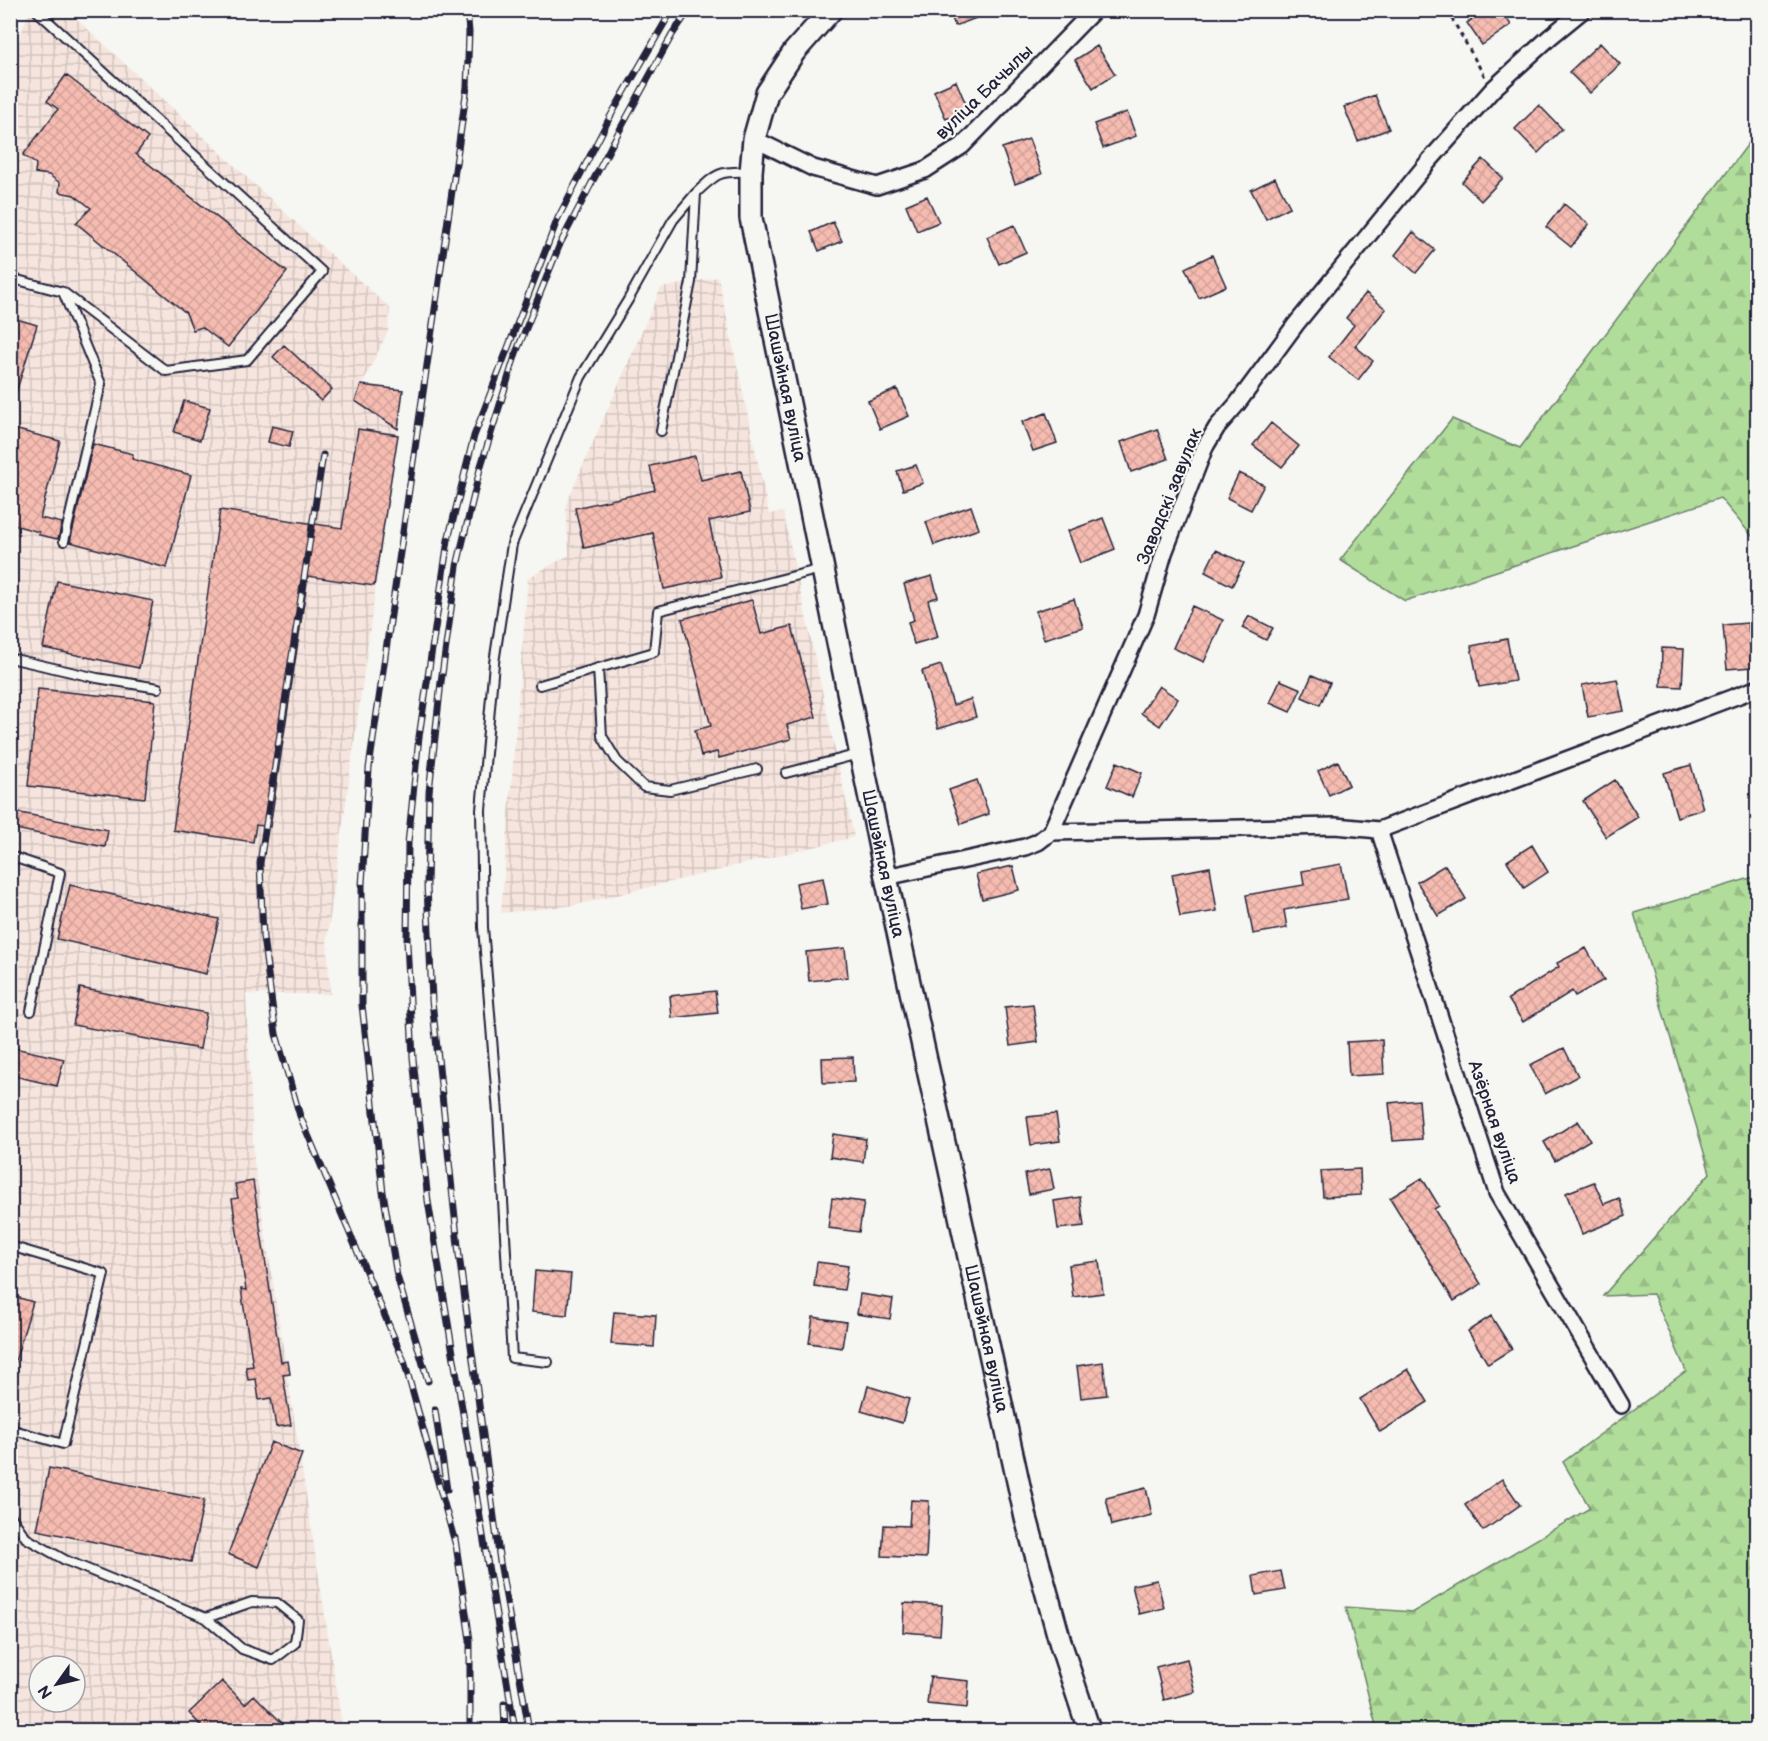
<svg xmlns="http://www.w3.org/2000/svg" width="1768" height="1741" viewBox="0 0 1768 1741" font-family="'Balsamiq Sans',sans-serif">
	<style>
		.industrial { fill: url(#industrial-grid); fill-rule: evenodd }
		.forest { fill: url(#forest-firs); stroke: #6a806b; stroke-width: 1.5 }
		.building { fill: url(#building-cross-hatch); stroke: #22223b; stroke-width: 1.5 }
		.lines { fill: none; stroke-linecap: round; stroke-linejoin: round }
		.service-casing { stroke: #22223b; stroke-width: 12 }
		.minor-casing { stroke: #22223b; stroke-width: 20 }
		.secondary-casing { stroke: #22223b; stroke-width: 26 }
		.path { stroke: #22223b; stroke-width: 3; stroke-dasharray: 4.5 4.5; stroke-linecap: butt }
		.service { stroke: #f6f6f2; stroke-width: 8 }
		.minor { stroke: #f6f6f2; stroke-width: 15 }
		.secondary { stroke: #f6f6f2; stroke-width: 21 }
		.rail-casing { stroke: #22223b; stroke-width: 7 }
		.rail { stroke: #f6f6f2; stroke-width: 4.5; stroke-dasharray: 14; stroke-linecap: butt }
		.labels { text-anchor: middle; stroke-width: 4.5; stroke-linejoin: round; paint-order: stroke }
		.street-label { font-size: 18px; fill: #22223b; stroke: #f6f6f2 }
	</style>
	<defs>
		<pattern id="industrial-grid" width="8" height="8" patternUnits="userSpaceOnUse" patternTransform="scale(1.5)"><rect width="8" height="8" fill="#f6e5de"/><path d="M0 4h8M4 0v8" fill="none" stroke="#d3c4bf"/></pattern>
		<pattern id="forest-firs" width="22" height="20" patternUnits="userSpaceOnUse" patternTransform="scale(1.5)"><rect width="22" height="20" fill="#b1dd9b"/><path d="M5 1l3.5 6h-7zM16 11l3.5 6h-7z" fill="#98bd86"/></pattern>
		<pattern id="building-cross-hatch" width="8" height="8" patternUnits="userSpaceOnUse" patternTransform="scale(1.5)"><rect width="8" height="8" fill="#f6bcb1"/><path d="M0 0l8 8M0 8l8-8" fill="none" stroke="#d3a199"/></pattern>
	</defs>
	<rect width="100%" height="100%" fill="#f6f6f2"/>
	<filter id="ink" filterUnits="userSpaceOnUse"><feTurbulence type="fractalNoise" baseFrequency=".0167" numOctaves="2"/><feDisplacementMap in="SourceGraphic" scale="12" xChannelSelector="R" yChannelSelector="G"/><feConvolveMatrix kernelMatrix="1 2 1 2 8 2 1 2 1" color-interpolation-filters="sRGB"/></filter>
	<g filter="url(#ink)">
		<path class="industrial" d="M29,11h39l253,235 69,62 -2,23 -26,54 41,5 -76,549 3,55h-84l8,168 88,563 11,5h-342l-1,-1635 6,-19 -5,-9v-4zM39,1666h36v36h-36z
			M718,277l51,237 14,-2 71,325 -278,68 -75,8 27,-335 41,-23 -3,-51 95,-216z"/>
		<path class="forest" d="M1757,132v410l-37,-44 -315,103 -65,-41 112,-141 68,29z
			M1757,876v854h-380l-31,-123 67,5 177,-104 -27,-46 123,-91 -33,-77 -50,2 107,-123 -76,-260z"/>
		<path class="building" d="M949,10h43v2l-37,14z
			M1485,10h16l10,15 -29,20 -15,-22z
			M1600,43l20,21 -30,29 -21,-21z
			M1097,46l18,28 -22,14 -18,-28z
			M66,75l82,63 -12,16 151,118 -59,75 -26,-20 -9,3 -7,-17 -110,-90 15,-15 -17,-13 -15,-3 1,-9 -11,-8 -14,-2 1,-9 -13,-9 35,-46 -11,-8z
			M956,81l12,28 -22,10 -12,-28z
			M1375,95l14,34 -31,12 -14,-34z
			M1539,105l23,24 -24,24 -23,-24z
			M1127,112l9,24 -33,12 -9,-24z
			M1029,139l13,35 -27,10 -13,-36z
			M1483,159l20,19 -22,23 -19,-19z
			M1275,178l15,29 -24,12 -15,-29z
			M927,196l12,26 -22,9 -11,-26z
			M1564,204l25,20 -18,23 -25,-20z
			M833,222l9,19 -23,10 -8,-19z
			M1014,225l12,27 -27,12 -12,-27z
			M1413,232l22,18 -19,23 -21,-18z
			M1212,255l14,31 -27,12 -14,-30z
			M1366,293l20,16 -31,37 18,15 -15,19 -29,-23 25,-32 -8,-7z
			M10,317l27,8 -23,74 -4,-1z
			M284,345l48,44 -11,12 -48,-44z
			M361,385l42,5 -5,39 -43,-28z
			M897,389l12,27 -29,13 -12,-28z
			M184,401l26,7 -10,32 -26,-8z
			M1046,413l11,30 -24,8 -11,-29z
			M1271,423l28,23 -17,21 -29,-22z
			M272,426l21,5 -4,16 -21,-5z
			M10,428l50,13 -20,77 22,5 -4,16 -19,-4v-3l-29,-8z
			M358,429l40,6 -24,151 -66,-10 -38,251 -14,-2 -3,17 -80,-12 47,-320 122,18z
			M1157,429l11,30 -37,13 -10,-30z
			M93,444l40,10 -1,5 59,16 -24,93 -97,-26z
			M695,456l6,24 40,-9 9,41 -41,9 12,56 -57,12 -11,-56 -69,15 -9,-40 80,-18 -5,-24z
			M916,465l7,18 -20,7 -6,-19z
			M1239,473l25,12 -13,25 -24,-12z
			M971,506l8,23 -45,16 -8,-23z
			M1103,518l12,31 -35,14 -12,-32z
			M1216,550l28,13 -12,23 -27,-14z
			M932,576l6,21 -10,3 10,37 -24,7 -6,-22 6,-2 -10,-36z
			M57,581l96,20 -14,67 -96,-20z
			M1074,599l9,28 -39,12 -8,-28z
			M752,600l9,34 31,-8 24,91 -29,8 4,14 -72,19 -2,-6 -16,4 -6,-26 16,-4 -29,-107z
			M1192,606l31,14 -19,42 -31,-14z
			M1249,616l24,12 -7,12 -24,-12z
			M1748,623l5,44 -26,2 -4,-44z
			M1507,639l8,42 -36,6 -8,-41z
			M1662,648l22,1 -2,38 -21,-1z
			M941,665l12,40 18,-6 5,18 -38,12 -16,-58z
			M1312,675l18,8 -10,22 -18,-8z
			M1617,679l7,32 -36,6 -6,-32z
			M1280,680l21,9 -11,23 -20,-9z
			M1159,686l19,13 -18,27 -19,-13z
			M38,689l117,12 -10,97 -117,-12z
			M1338,761l11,24 -20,10 -11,-24z
			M1117,762l25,11 -10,24 -25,-11z
			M1691,765l12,44 -26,8 -13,-44z
			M977,780l12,34 -28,10 -12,-34z
			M1615,780l23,37 -32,20 -23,-36z
			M10,811l98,19 -3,17 -95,-19z
			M1532,845l16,27 -24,16 -17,-27z
			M1341,864l7,35 -64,11 3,18 -34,6 -7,-39 58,-10 -2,-14z
			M1445,865l21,34 -28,17 -21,-34z
			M1013,866l6,24 -37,9 -6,-25z
			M1210,867l7,44 -37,6 -8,-43z
			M823,878l5,26 -27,5 -5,-26z
			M70,885l149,34 -13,55 -149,-35z
			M845,948l3,29 -39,4 -3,-29z
			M1586,948l18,32 -29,16 -3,-5 -49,31 -15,-23 51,-32 -2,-4z
			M80,988l126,25 -6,36 -127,-24z
			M715,991l3,22 -46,5 -2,-22z
			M1033,1004l5,38 -28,4 -5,-39z
			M1382,1040l2,34 -35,2 -2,-34z
			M10,1047l54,12 -7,27 -47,-11z
			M1564,1048l14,28 -33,18 -15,-29z
			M853,1057l1,25 -31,1 -1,-25z
			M1419,1100l3,39 -29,2 -4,-38z
			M1056,1114l4,27 -29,4 -4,-28z
			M1578,1121l12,19 -35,21 -11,-19z
			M833,1134l33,5 -3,23 -33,-5z
			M1050,1169l4,20 -25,5 -4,-20z
			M1360,1169l1,26 -38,2 -2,-26z
			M1422,1178l17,28 -5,3 47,75 -27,17 -64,-103z
			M253,1181l28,181 7,-1 2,13 -7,1 8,50 -15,2 -5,-29 -12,2 -3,-21 -8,1 -2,-13 7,-1 -12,-77 5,1 -14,-91 6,-1 -3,-14z
			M1594,1182l10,22 15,-6 7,18 -44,18 -16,-41z
			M1080,1197l4,29 -26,3 -4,-28z
			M832,1198l32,4 -5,30 -31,-4z
			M1099,1261l4,32 -30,4 -4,-32z
			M817,1262l31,4 -4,24 -30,-4z
			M535,1271l36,3 -4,41 -35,-3z
			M860,1294l33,5 -3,20 -33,-5z
			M10,1295l23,7 -19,63 -4,-1z
			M614,1312l42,3 -2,32 -43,-3z
			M1491,1316l21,33 -24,15 -20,-33z
			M813,1317l33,5 -4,26 -33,-5z
			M1103,1362l4,33 -26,3 -4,-32z
			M1408,1369l20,33 -48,30 -20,-33z
			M868,1386l41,13 -7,24 -41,-12z
			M271,1442l31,12 -43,113 -31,-13z
			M49,1468l155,32 -13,62 -154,-32z
			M1502,1479l18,26 -37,26 -18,-26z
			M1146,1488l6,27 -40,10 -6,-27z
			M911,1500l18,1 -3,57 -44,-2 2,-31 25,1z
			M1281,1571l4,19 -29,5 -3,-19z
			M1157,1580l7,28 -25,6 -7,-29z
			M904,1603l38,2 -2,30 -37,-3z
			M1187,1659l8,33 -31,8 -8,-33z
			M930,1677l39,4 -2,27 -40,-4z
			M222,1681l23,23 9,-9 36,36h-84l-17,-18z"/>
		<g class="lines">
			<defs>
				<path id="service" d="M36,10l286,262 -75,88 -81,11 -103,-79
					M10,278l53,14 38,92 -37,157
					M661,431l30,-149 5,-89c21,-20 23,-22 52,-21
					M10,658l87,20 61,10
					M598,668l4,68 15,25 27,26 26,3 87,-21
					M540,685l114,-33 4,-41 163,-42
					M786,773l73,-19
					M10,856l50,17 -29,138
					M10,1246l94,28 -41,170 -53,-15
					M548,1362l-36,-4 -14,-245 -15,-186 -2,-117 13,-147 18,-119 69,-167 47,-77 45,-80 23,-27
					M10,1515l16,23 39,22 141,58 36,31 31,11 22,-17 3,-23 -21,-17 -25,-1 -46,16"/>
				<path id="minor" d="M754,139l59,29 64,18 48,-16 37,-24 132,-136
					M1379,830l379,-142
					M1051,832l284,-6 44,4 118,363 124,212
					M886,877l139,-30 13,-5 13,-10 95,-217 18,-62 41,-106 12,-20 20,-23 59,-80 133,-163 64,-72 57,-52 33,-27"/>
				<g id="secondary">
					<path id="s1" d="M831,10l-37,42 -27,41 -13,46 -3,33v46l135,659 140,641 35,127 28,85"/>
				</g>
			</defs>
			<use href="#service" class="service-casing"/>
			<use href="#minor" class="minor-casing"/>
			<use href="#secondary" class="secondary-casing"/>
			<path class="path" d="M1447,10l38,67"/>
			<use href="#service" class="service"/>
			<use href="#minor" class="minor"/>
			<use href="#secondary" class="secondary"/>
			<defs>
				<path id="rail" d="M323,455l-63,408 3,74 13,97 24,82 104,245 52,185
					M428,1381l-31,-105 -14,-84 -21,-187v-120l7,-117 98,-681 2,-55 -2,-22
					M435,1410l12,80
					M455,1538l15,102v90
					M504,1704l1,26
					M515,1730l-87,-529 -15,-143 -6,-116 1,-99 11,-106 29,-197 26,-104 84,-218 52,-101 62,-107
					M529,1730l-29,-168 -29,-217 -12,-90 -27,-254 -5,-115 2,-94 12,-110 16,-116 23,-97 36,-116 44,-109 51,-98 61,-111 17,-25"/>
			</defs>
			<use href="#rail" class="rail-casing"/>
			<use href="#rail" class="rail"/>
		</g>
	</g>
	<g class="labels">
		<g class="street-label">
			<text transform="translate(984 92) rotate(-44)" y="6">вуліца Бачылы</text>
			<text dy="6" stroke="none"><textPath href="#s1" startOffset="405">Шашэйная вуліца</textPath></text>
			<text transform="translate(1169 496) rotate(-68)" y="6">Заводскі завулак</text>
			<text dy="6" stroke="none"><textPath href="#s1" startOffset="891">Шашэйная вуліца</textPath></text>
			<text transform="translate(1495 1122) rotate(71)" y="6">Азёрная вуліца</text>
			<text dy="6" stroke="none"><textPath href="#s1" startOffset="1377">Шашэйная вуліца</textPath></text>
		</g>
	</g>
	<rect width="1768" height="1741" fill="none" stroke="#f6f6f2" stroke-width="36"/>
	<rect x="18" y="18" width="1732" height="1705" fill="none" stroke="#22223b" stroke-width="2" filter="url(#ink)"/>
	<g transform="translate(57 1684) rotate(236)"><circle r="28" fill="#f6f6f2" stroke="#a1a1a9" stroke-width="1.5"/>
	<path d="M0-4.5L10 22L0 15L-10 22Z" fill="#22223b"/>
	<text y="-9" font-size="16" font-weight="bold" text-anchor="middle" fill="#22223b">N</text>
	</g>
</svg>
